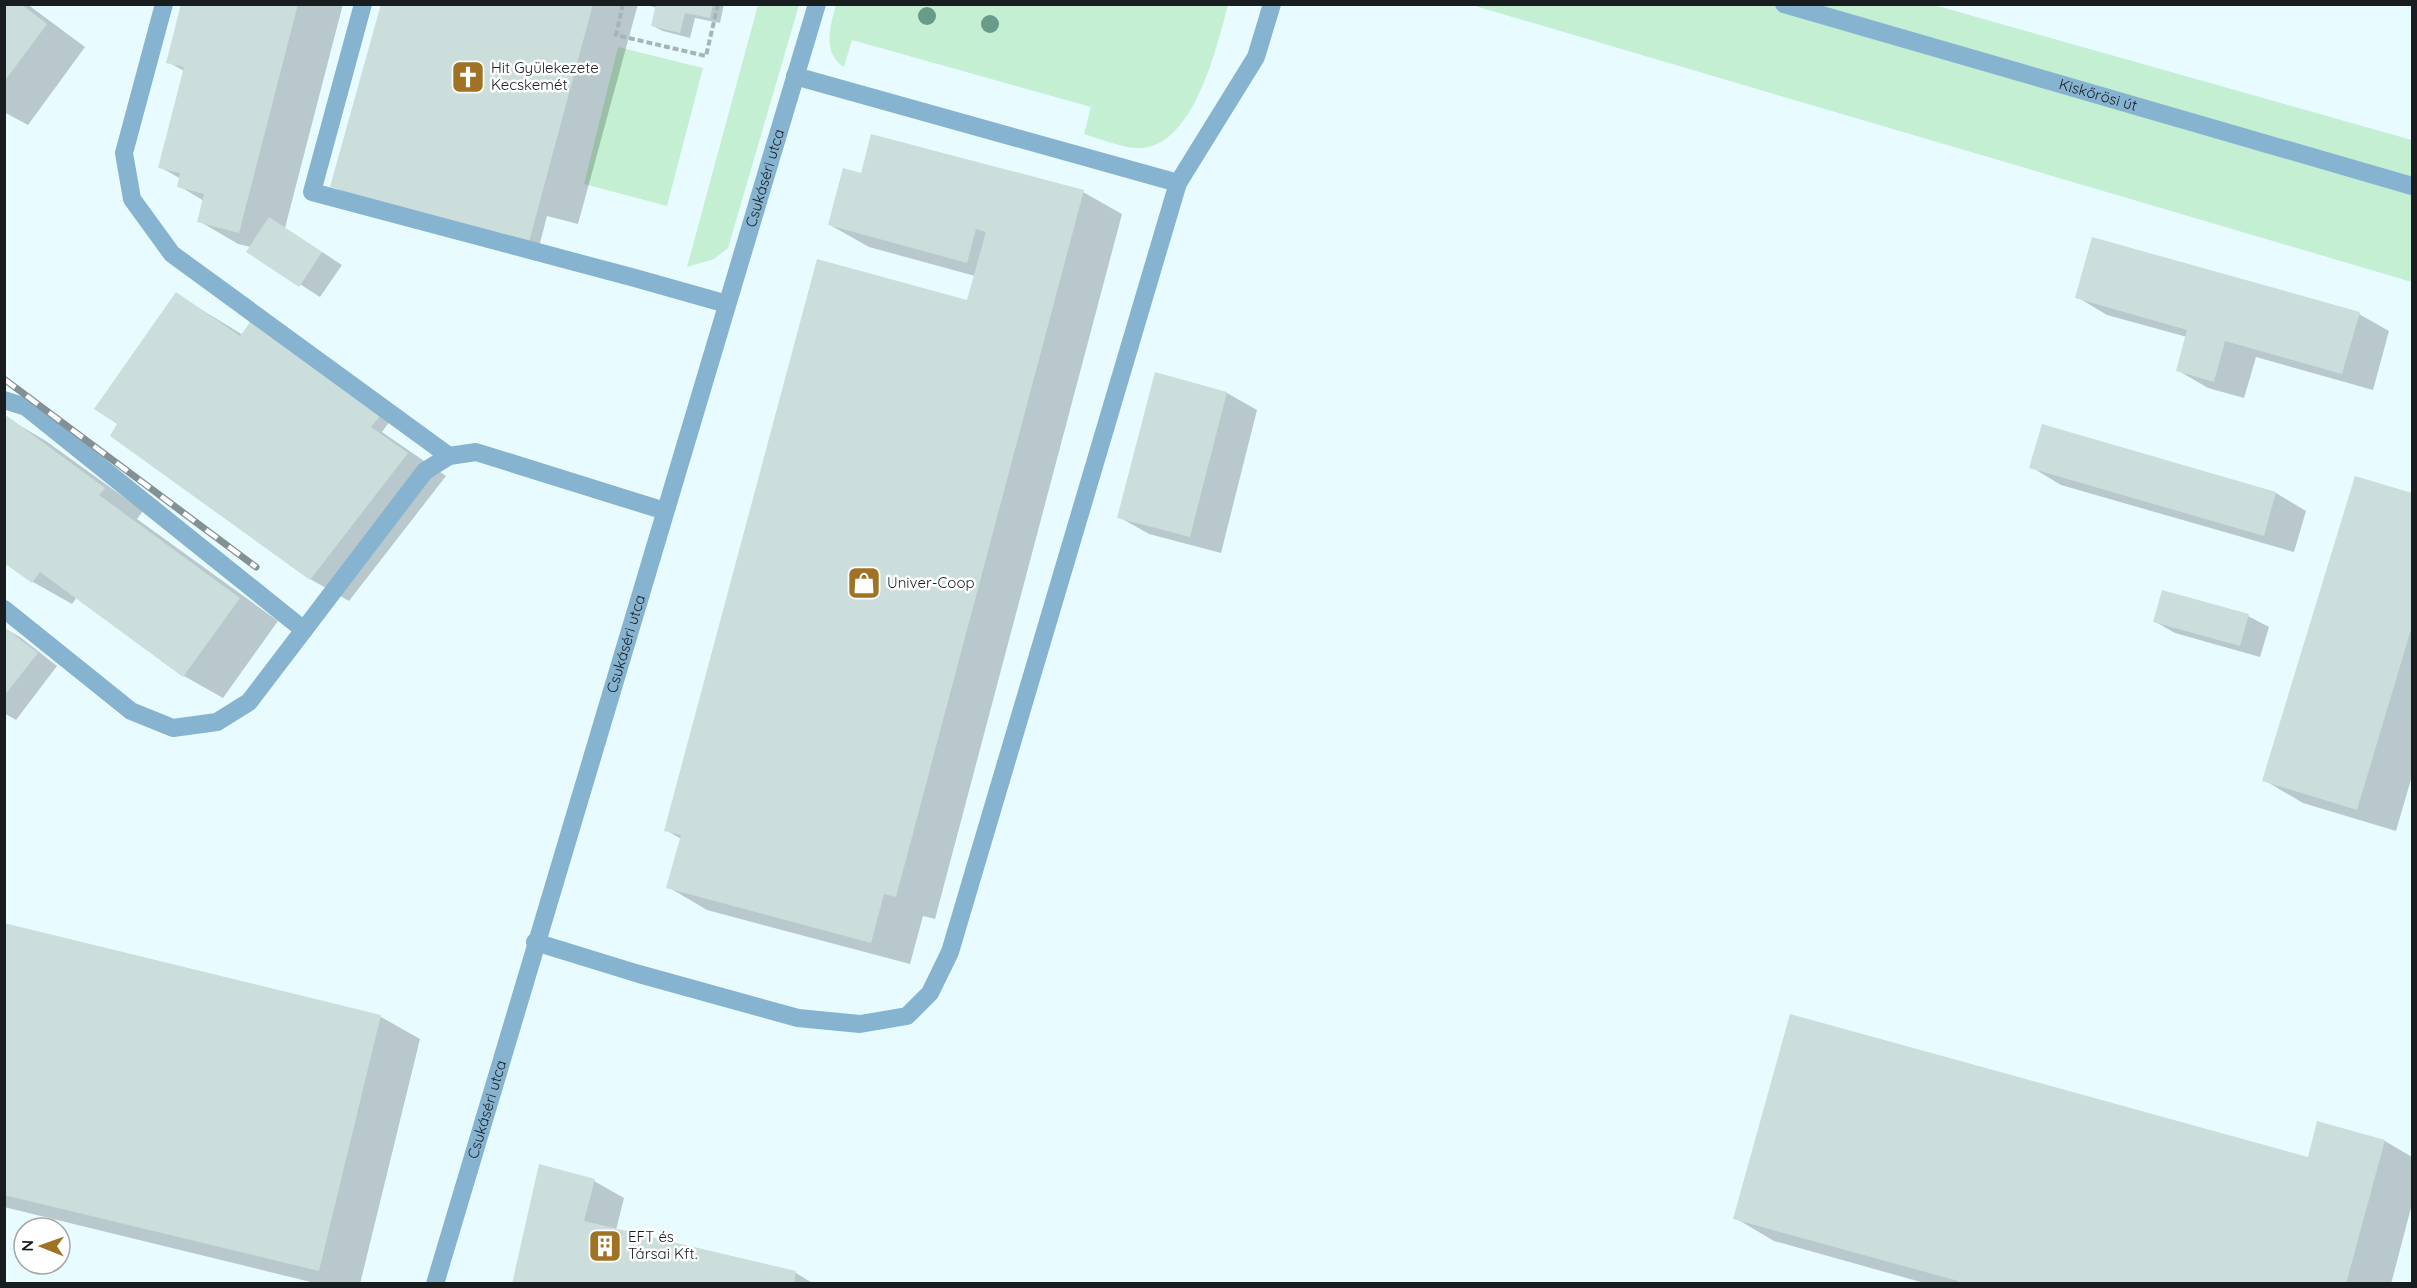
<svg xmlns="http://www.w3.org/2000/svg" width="2417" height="1288" viewBox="0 0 2417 1288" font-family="Quicksand,sans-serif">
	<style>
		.green { fill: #c4efd3 }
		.shadow { fill: #0003 }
		.building { fill: #ccdedb }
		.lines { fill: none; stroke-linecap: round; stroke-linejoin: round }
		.path { stroke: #a5b4b7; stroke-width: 4; stroke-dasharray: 6 3; stroke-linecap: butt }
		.minor { stroke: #86b3d0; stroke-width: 18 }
		.rail-casing { stroke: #849194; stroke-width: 7 }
		.rail { stroke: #fff; stroke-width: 4.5; stroke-dasharray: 14; stroke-linecap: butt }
		.tree { fill: #689b8a }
		.labels { text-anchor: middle; stroke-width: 5; stroke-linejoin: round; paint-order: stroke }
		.poi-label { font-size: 15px; fill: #181e20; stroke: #fff; text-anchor: start }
		.street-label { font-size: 15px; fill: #181e20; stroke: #fff }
	</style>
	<rect width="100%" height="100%" fill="#e8fbff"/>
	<path class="green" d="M758,5h41l-71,243 -14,11 -27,8z
		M836,5v-1l392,1c-11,40 -33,139 -86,143 -19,1 -41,-9 -58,-14l7,-27 -239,-67 -8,27c-22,-13 -14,-42 -8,-62z
		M1472,5h462l478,135v142z
		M618,47l85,21 -36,138 -83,-22z"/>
	<path class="shadow" d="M4,4h23l58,43 -57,78 -24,-13z
		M183,4h160l-58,224 57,37 -22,32 -72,-46 3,-4 -13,-3 -39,-23 5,-20 -25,-15 2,-7 -21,-12 24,-96 -16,-9z
		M383,4h255l-60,220 -31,-8 -8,31 -197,-56 -10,-5z
		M643,4h81l-4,19 -25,-5 -5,20 -27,-7 -10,-5 4,-18z
		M862,175l221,17 39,22 -187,705 -12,-3 -13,48 -203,-54 -39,-23 13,-48 -15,-9 302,-528 7,-26 -106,-29 -39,-22z
		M176,294l67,41 147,86 -8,11 64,44 -97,125 -39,-22z
		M2077,297l282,17 30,17 -16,59 -117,-33 -12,41 -36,-10 -31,-18 10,-33 -80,-22z
		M1156,374l71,19 30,17 -36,143 -72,-19 -30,-17z
		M7,418l39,23 97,70 -6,8 141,102 -55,77 -39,-22 -107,-79 -5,7 -39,-22z
		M2043,426l233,67 30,18 -12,41 -233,-67 -30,-18z
		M2356,478l56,17v281l-16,55 -93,-28 -39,-23z
		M2248,616l21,11 -9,30 -85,-24 -21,-12z
		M4,628l16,9 37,29 -41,54 -12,-7z
		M4,925l377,92 39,22 -60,245h-41l-315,-77z
		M2318,1123l67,18 27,16v47l-21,80h-463l-154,-43 -39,-23 574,-59z
		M594,1181l30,17 -8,32 180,43 18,11h-301z"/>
	<path class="building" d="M4,4h17l26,20 -43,58z
		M181,4h117l-59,229 -42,-11 7,-28 -27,-7 3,-14 -22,-5 26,-101 -18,-4z
		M381,4h212l-64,238 -199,-55z
		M656,4h57l-3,14 -25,-5 -5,20 -29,-7z
		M871,134l213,56 -188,707 -12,-3 -13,49 -205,-55 15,-53 -17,-4 153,-572 150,41 19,-68 -10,-3 -9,34 -139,-38 15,-57 18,5z
		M269,217l53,35 -23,35 -53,-35z
		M2092,237l268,75 -18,62 -117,-33 -11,41 -38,-11 11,-41 -112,-32z
		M176,292l64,44 11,-15 130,94 -10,12 37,26 -98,127 -200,-144 7,-12 -23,-15z
		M1155,372l72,20 -37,145 -73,-19z
		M7,416l98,72 -6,7 141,103 -57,79 -143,-105 -8,11 -28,-20v-144z
		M2042,424l234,68 -12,44 -235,-68z
		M2355,476l57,17v133l-55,184 -95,-29z
		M2162,590l87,24 -9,32 -87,-24z
		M4,627l34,26 -34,43z
		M4,923l377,92 -62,256 -315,-76z
		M1790,1014l518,143 9,-36 68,19 -39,144h-388v-3l-225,-62z
		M539,1164l56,15 -11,42 212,50 -2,13h-282z"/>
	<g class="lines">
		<path class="path" d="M623,4l-7,31 90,21 12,-52"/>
		<g class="minor">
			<path d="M164,4l-40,149 8,46 40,55 277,202"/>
			<path d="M363,4l-51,188 323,86 92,26"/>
			<path id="s1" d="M1784,4l628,182"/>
			<path d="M795,76l383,107"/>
			<path d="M4,400l22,7 278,223"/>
			<path d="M4,609l127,102 42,17 44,-6 32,-20 176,-231 24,-15 27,-4 189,59"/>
			<path d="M535,942l104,32 159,44 62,6 47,-8 23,-23 20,-41 228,-769 78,-126 16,-53"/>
			<path id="s2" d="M435,1284l382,-1280"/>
		</g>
		<defs>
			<path id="rail" d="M4,379l252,188"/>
		</defs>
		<use href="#rail" class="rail-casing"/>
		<use href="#rail" class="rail"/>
	</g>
	<g class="tree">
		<circle cx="927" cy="16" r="9"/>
		<circle cx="990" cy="24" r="9"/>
	</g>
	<defs>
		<symbol id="church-square" viewBox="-11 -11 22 22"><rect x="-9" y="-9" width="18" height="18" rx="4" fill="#a07224" stroke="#fff"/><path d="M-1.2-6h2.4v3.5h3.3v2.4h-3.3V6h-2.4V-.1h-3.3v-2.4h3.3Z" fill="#fff"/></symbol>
		<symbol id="shop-square" viewBox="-11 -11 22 22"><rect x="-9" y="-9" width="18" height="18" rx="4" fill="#a07224" stroke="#fff"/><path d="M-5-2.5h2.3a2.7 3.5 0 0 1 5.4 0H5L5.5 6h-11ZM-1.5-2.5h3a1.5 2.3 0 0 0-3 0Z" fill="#fff"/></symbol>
		<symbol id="building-square" viewBox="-11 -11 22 22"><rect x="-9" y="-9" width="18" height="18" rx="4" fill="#a07224" stroke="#fff"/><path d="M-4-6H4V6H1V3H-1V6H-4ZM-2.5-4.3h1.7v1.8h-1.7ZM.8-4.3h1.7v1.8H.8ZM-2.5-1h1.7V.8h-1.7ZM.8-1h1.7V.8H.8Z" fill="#fff"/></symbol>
	</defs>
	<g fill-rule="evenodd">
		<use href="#church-square" x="449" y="58" width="38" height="38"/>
		<use href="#shop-square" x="845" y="564" width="38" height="38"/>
		<use href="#building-square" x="586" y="1227" width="38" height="38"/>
	</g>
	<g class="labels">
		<g class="poi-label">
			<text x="491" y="73">Hit Gyülekezete<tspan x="491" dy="17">Kecskemét</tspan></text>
			<text x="887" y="588">Univer-Coop</text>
			<text x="628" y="1242">EFT és<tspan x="628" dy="17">Társai Kft.</tspan></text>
		</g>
		<g class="street-label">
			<text dy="5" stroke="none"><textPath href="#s1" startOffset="327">Kiskőrösi út</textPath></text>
			<text dy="5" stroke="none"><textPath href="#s2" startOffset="1154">Csukáséri utca</textPath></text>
			<text dy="5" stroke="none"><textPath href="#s2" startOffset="668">Csukáséri utca</textPath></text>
			<text dy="5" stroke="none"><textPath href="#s2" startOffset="182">Csukáséri utca</textPath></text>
		</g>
	</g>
	<rect width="2417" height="1288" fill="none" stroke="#181e20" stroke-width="12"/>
	<g transform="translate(42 1246) rotate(271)"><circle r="28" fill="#ffffff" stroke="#a3a5a6" stroke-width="1.5"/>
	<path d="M0-4.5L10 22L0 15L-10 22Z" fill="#a07224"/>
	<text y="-9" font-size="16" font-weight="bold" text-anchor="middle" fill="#181e20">N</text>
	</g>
</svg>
